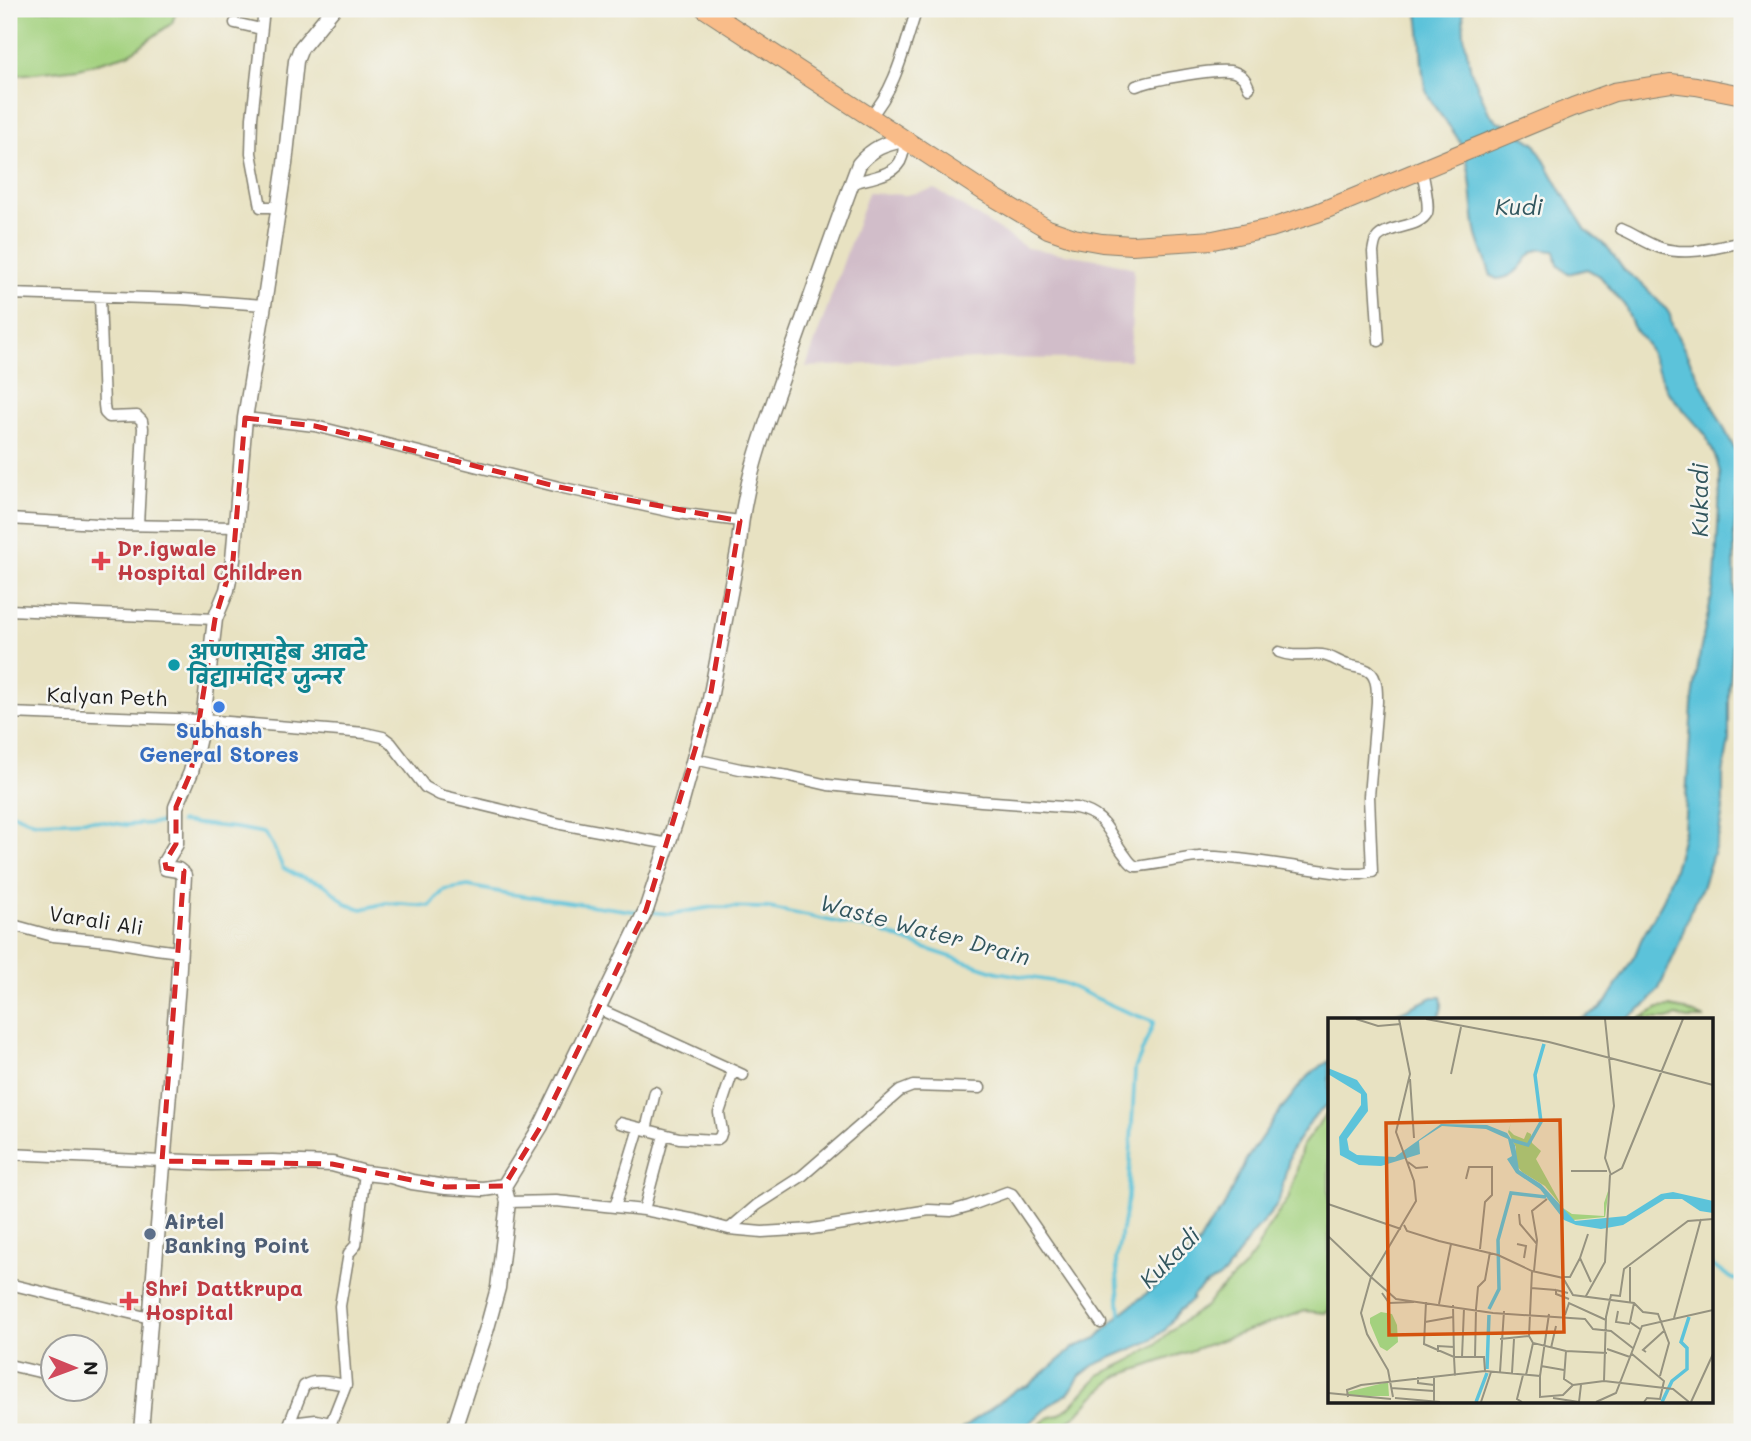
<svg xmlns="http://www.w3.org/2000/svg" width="1751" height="1441" viewBox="0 0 1751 1441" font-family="Mali,'Playpen Sans Deva',sans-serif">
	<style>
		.industrial { fill: #d1bdc9 }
		.green { fill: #a3d17e; stroke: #60764d; stroke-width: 2 }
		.water { fill: #5cc3da; stroke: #3c707b; stroke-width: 2 }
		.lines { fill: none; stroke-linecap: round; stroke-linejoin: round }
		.stream { stroke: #5cc3da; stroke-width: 3.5 }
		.minor-casing { stroke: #827f6f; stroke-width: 13 }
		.tertiary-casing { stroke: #827f6f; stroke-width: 17 }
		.primary-casing { stroke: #827f6f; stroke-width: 20 }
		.minor { stroke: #fff; stroke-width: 10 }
		.tertiary { stroke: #fff; stroke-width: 14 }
		.primary { stroke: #f9bc89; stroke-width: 18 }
		.marked { fill: none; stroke: #d62828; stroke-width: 5; stroke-dasharray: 14 9; stroke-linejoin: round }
		.health-dot { fill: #e0444e; stroke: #f6f6f2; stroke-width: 2.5 }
		.culture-dot { fill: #0f9aa8; stroke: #f6f6f2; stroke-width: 2.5 }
		.shop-dot { fill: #3f7fe0; stroke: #f6f6f2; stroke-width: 2.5 }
		.service-dot { fill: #5c6f8a; stroke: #f6f6f2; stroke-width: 2.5 }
		.labels { text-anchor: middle; stroke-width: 5; stroke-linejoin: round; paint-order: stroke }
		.health-label { font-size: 21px; font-weight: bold; fill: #be3a42; stroke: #f6f6f2; text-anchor: start }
		.culture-label { font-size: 21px; font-weight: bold; fill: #0d838f; stroke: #f6f6f2; text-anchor: start }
		.street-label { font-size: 21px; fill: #1c1c1c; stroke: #f6f6f2 }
		.shop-label { font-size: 21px; font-weight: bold; fill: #366cbe; stroke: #f6f6f2 }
		.service-label { font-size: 21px; font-weight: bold; fill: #4e5e75; stroke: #f6f6f2; text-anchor: start }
		.water-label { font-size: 23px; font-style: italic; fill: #32565e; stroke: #f6f6f2 }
		.inset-river { fill: none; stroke: #5cc3da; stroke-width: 3.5 }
		.inset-road { fill: none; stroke: #969380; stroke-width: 2 }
		.view { fill: #d4530e; fill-opacity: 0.15; stroke: #d4530e; stroke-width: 3.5 }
		.inset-edge { fill: none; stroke: #1c1c1c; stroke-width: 3.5 }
	</style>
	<rect width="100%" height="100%" fill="#f6f6f2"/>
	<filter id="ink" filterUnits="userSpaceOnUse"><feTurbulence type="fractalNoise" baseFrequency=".0143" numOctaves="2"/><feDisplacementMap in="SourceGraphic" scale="14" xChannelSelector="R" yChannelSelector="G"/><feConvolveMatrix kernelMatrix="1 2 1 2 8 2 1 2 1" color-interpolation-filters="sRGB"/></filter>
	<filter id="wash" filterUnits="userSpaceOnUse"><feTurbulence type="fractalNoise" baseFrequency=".00686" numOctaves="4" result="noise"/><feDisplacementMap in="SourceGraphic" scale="28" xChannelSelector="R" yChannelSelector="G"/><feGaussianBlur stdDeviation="1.57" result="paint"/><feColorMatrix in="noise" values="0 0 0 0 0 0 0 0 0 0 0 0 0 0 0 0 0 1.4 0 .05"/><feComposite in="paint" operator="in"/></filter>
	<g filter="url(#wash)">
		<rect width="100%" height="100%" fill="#e8e2c2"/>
		<path class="industrial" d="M935,189l92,59 75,12 32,8 -4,92 -131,-2 -193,9 62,-174 38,2z"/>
		<path class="green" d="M9,9h168l-5,14 -43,31 -50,14 -70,8z
			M1669,1007l16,3 20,9h-17l-11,-3 -10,3h-28l20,-11z
			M1329,1111v200l-4,2 -20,-2 -187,65 -25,21 -15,17 -25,18h-19l6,-8 8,-6 10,-3 14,-10 27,-30 30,-14 26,-16 24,-21 27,-18 6,-8 32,-31 12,-16 10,-20 22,-32 8,-25 6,-28z"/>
		<path class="water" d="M1417,9h46l1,27 7,35 18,42 8,8 10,4 28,19 28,50 23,36 22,18 16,22 19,15 24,25 3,5 2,10 66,131 2,27 -6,47 1,89 -6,75v46l-6,34v35l-4,26 -17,53 -12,24 -13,37 -18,40 -11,14 -21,16h-46l18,-10 7,-7 29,-47 6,-15 22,-40 14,-41 7,-29 8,-125 8,-53 15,-72 5,-90v-17l-3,-12 -12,-27 -38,-43 -20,-46 -14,-19 -8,-20 -25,-30 -13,-7 -19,5 -10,-9 -3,-14c-5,0 -12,-2 -17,-1 -15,4 -15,27 -41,29l-6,-3c-4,-14 -10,-27 -14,-41 -6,-26 -4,-61 -14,-86 -8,-22 -30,-37 -37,-59 -7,-24 -3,-56 -9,-81z
			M1433,997h8c2,6 1,15 -3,20l-7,2h-44l5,-3z
			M1329,1061v42l-17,16 -21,32 -12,49 -4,8 -24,28 -25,36 -8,7 -15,7 -10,10 -1,4 -13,11 -14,19 -17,12 -54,23 -14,11 -12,18 -15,8 -23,21 -17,9h-55l59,-43 11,-3 45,-38 24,-10 23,-24 49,-38 4,-6 22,-20 13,-23 15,-19 23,-48 28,-41 27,-35 14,-14z"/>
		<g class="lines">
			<path class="stream" d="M9,812l26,10 56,-2 35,5 46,-3
				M180,822l56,6 28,5 9,13 10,22 13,7 28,9 24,21 14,4 24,-6 44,3 14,-16 24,-4 42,8 129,18
				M650,912l20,2 43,-7 56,1 111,23 44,17 73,24 66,11 57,26 34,13 -19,47 -7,129 -12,61 4,55
				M1711,1265l22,14 9,2"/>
		</g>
	</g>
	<g filter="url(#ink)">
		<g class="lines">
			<defs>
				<path id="minor" d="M264,9l-12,109 -1,35 10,54h17
					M235,23l26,6
					M1136,86c17,-6 83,-19 98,-14 9,3 12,8 15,16
					M870,117c26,-28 35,-73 47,-108
					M852,183c15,-5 45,-7 50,-26 2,-5 2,-12 2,-17
					M1621,229c13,5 26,15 40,19 26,8 55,0 81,-6
					M9,294l173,5 82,6
					M100,297l4,108 1,8 4,4 28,-1 5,5 1,7 -5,97
					M1379,341l-6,-89c1,-5 1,-11 5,-15 12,-12 42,-9 49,-24 3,-9 -4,-34 -5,-45
					M245,418l70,8 244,61 118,26 63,8
					M9,519l107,6 121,2
					M9,610l206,9
					M9,713l194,7 162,13 18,4 8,6 34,44 15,8 121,29 108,20
					M695,759l45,10 49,7 39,9 153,16 95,7c31,7 31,24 48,46 3,4 6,10 11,12 5,2 53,-9 63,-9 21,-1 43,2 64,5 29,4 57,8 85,12h15l10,-2 -3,-76 8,-94c0,-12 1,-29 -13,-33 -5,-2 -11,-2 -16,-4 -9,-2 -16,-9 -26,-10 -16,-1 -27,3 -43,-3
					M9,924l44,12 56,5 47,8 23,3
					M599,1009l144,66
					M620,1123l59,15 37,2 4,-3 2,-6 -3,-18 14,-42
					M646,1130l9,-38
					M9,1154l153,7
					M508,1202l48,-1 88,9 52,10 33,9 33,3 50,-3 117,-19 22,1 18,-5 38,-14 5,2 3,4 86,125
					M615,1207l24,-79
					M644,1210l20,-75
					M729,1229l28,-24 45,-29 98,-85 13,-5 67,2
					M9,1284l141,34
					M9,1365l43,10
					M346,1385l-6,-79 9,-53 7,-8 9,-72
					M291,1423l25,-3 15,3
					M286,1432l18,-46c11,-8 29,-3 42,-1l-15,38 -2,9"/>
				<path id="tertiary" d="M162,1161l50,2 60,-1 60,2 33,9 26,3 21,6 34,5 37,2 21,-3 37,-60 105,-216 35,-105 28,-101 30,-158c4,-66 30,-129 51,-190 23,-64 45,-129 69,-192 14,-16 24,-20 45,-24
					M141,1432l37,-448 6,-109 -6,-5 -12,-2 -1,-6 11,-18v-37l15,-35 12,-52 12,-101 12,-29 6,-30 12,-142 19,-113 21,-141 11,-103 5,-13 32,-39
					M453,1432l34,-104 11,-40 10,-86 -4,-16"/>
				<path id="primary" d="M705,9l280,183 63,37 26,9 28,5 30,2 81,-5 58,-12 46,-15 256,-106 41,-15 57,-9 25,3 46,9"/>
			</defs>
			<use href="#minor" class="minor-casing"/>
			<use href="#tertiary" class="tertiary-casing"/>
			<use href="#primary" class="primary-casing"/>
			<use href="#minor" class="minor"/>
			<use href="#tertiary" class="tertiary"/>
			<use href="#primary" class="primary"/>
		</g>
	</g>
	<path class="marked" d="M245,418l70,8 244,61 181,34 -31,183 -63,206 -105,216 -37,60 -58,1 -114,-23 -170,-3 22,-290 -18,-3 -1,-6 11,-18v-37l15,-35 24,-153 18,-59z"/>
	<g class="health-dot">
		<path d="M97.5 550.5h7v7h7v7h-7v7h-7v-7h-7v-7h7z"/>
		<path d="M125.5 1290.5h7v7h7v7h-7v7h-7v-7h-7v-7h7z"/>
	</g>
	<circle class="culture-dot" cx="174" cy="665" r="7"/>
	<circle class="shop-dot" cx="219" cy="707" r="7"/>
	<circle class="service-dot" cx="150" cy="1234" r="7"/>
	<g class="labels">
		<g class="health-label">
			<text x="117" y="556">Dr.igwale<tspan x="117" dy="24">Hospital Children</tspan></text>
			<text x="145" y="1296">Shri Dattkrupa<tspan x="145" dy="24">Hospital</tspan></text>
		</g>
		<g class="culture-label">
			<text x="188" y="660">अण्णासाहेब आवटे<tspan x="188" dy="24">विद्यामंदिर जुन्नर</tspan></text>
		</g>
		<g class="street-label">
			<text transform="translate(107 697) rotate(2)" y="7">Kalyan Peth</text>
			<text transform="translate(96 921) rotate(9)" y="7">Varali Ali</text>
		</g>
		<g class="shop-label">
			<text x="219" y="738">Subhash<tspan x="219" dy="24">General Stores</tspan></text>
		</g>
		<g class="service-label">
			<text x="164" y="1229">Airtel<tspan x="164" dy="24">Banking Point</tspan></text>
		</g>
		<g class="water-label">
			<text x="1519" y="215">Kudi</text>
			<text transform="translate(1700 500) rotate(-90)" y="8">Kukadi</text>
			<text transform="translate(925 930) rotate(15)" y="8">Waste Water Drain</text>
			<text transform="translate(1170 1258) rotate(-45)" y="8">Kukadi</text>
		</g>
	</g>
	<g transform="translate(1328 1018)">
		<rect width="385" height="385" fill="#e8e2c2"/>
		<path d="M183,105l-2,7 5,5 10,4 3,-7 4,2 1,9 9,8 -5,8 27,49 9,6 32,2v-13l5,-15 -4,29 -32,3 -28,-34 -23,-14 -6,-7v-18l-8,-15zM53,294l11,2 5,11 1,17 -11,9 -7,-4 -10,-24v-5zM60,364l1,14h-41l-1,-4z" fill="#a3d17e"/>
		<path d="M0,50l29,12 10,14 1,17 -21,28 2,11 8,5 38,2 46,-33 46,1 20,8 8,12 4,25 22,14 34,37 51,-5 35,-22 12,-2 40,9v12l-13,-2 -18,-12h-17l-42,26 -22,4 -25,-4 -12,-5 -24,-31 -24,-16 -9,-14 5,-3 -4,-17 -22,-10 -44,-3 -23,15 1,13 -39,12 -22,-1 -19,-10 -1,-18 22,-32v-11l-33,-20z" fill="#5cc3da"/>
		<path class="inset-river" d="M183,122l17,5 13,-23 -6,-47 9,-31M161,291l10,-20 -1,-49 13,-47 35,4M159,351l2,-54M148,384l11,-29M334,384l10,-21 15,-12v-21l-6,-6 8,-25"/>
		<path class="inset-road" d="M28,1l22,7 23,-2M98,1l123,23 164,43M277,1l9,87 -9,52 6,17M123,56l10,-47M82,61l4,59M80,144l8,6 12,-1M243,153h36M138,161l3,-12h23v28l-7,7 -5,47M0,186l73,25M191,196l1,10 17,20M76,207l3,6 32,10 59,14 34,16 -3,65 4,7 33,8 41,2M0,218l43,41M189,226l9,2 -2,12M252,240l8,-24M302,249v36M204,253l31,7 10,17 61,8 9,9 15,2 11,29 -9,33M206,253l3,-31 -5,-29 15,-12M43,259l25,22 97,14 92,6 8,10 18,2 23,18M236,259h6l10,-19 11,24M203,270l25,2M54,275l7,10 25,-1M240,275l-12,-3v4l13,5M258,278l19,-34 5,-87 12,-7 61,-149M98,284l-2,42 30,13 -1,-52M306,285l-4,19 10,7M111,286l12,-60M290,293l-2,11 14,2M237,297l4,-12 37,17M346,300l27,-99M97,304l28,-5M172,321l29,-3M223,330l5,-22M279,331l23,8M238,333l-2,28 9,6M110,334v-6l16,1M318,334l-3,-2 22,-20M304,336l32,27 -4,18 -13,-1 -3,4M134,339l2,-49M213,348l23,4M157,353l-1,-14h-9l1,-48 2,-22 7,-7 5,-28M172,354l4,-61M184,355l2,-34M198,357l7,-32M106,358v25M127,358l-1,-19h21M212,358l9,-62M90,359v6l16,2M276,363l2,-64 5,-22 9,1 4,-27 64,-48 25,-2M63,370l43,3M0,375l63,6M20,379l-1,-7 14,-5 124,-14 55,5v21l23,-2 10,-10 31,-4 69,8 16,13M65,379l-5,-27 -21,-36 -6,-21 10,-36 45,-76 -2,-20 -18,-49 14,-58 -11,-55M67,380l45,4M225,380l26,4 2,-17M153,384l10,-30M194,384l-5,-3 6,-24M268,384l20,-9 26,-67 71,-16M363,384l22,-48"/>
		<path class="view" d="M232,102l4,212 -175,3 -3,-212z"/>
		<rect width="385" height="385" class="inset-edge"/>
	</g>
	<rect width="1751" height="1441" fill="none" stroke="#f6f6f2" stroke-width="35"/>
	<g transform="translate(74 1368) rotate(91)"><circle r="33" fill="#f6f6f2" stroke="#9f9f9c" stroke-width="2"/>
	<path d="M0-5L12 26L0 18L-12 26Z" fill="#d1495b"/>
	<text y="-10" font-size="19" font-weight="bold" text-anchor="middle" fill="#1c1c1c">N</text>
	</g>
</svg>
